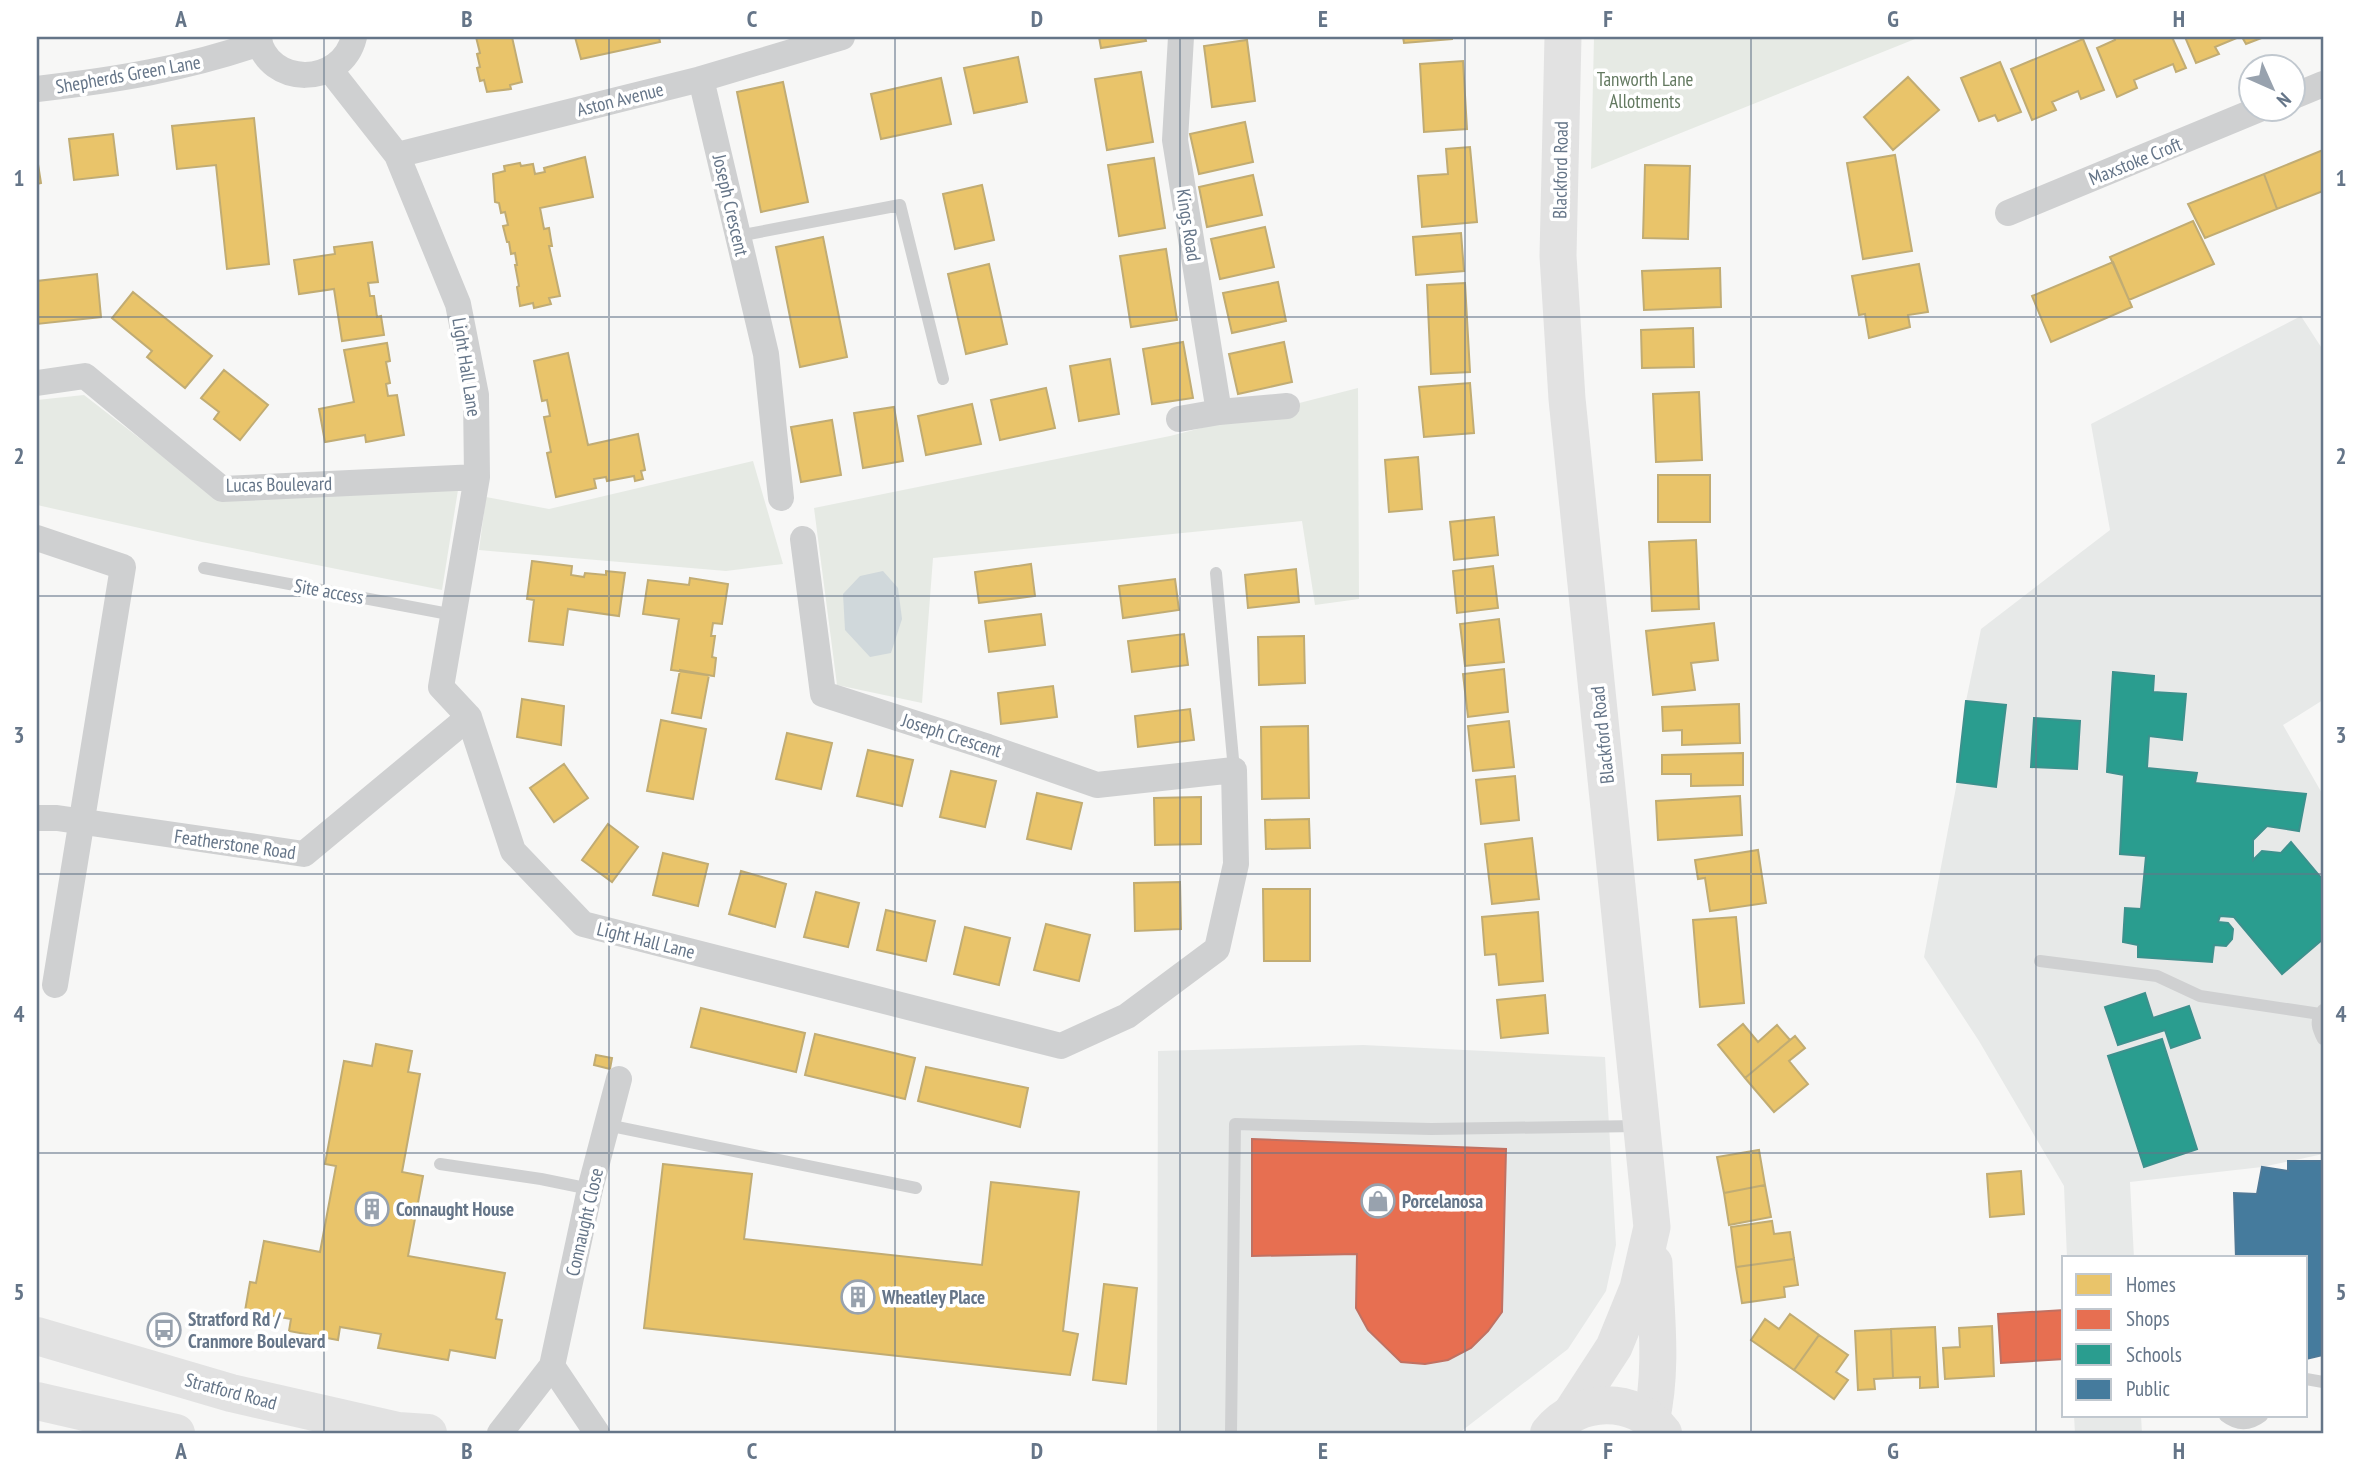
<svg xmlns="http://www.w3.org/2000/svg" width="2360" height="1470" viewBox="0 0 2360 1470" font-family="'PT Sans Narrow',sans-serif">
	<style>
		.built { fill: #e7e9e8 }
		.green { fill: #e6eae4 }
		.water { fill: #d0d8db }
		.homes { fill: #e9c46a; stroke: #c1ac73; stroke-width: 2 }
		.shops { fill: #e76f51; stroke: #c07162; stroke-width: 2 }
		.schools { fill: #2a9d8f; stroke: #3c918d; stroke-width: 2 }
		.public { fill: #457b9d; stroke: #4f7997; stroke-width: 2 }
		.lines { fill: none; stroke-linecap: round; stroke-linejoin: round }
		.service { stroke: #cfd0d1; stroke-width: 12 }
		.minor { stroke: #cfd0d1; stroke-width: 26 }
		.secondary { stroke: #e2e2e2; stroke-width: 37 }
		.trunk { stroke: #e2e2e2; stroke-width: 38 }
		.grid { fill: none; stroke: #657588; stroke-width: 2; stroke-opacity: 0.55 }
		.labels { text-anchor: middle; stroke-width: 7; stroke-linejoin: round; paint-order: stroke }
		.street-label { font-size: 19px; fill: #657588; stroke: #fff }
		.park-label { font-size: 19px; fill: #637960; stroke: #fff }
		.poi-label { font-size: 19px; font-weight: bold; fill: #657588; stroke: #fff; text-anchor: start }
		.neatline { fill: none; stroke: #657588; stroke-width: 2.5 }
		.grid-label { font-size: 23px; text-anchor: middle; font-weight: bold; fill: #657588 }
	</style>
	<rect width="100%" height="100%" fill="#f7f7f6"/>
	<path class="built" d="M2301,316l22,34v350l-40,25 40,70v359l-61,13 -132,15 4,76h-67l-3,-72 -85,-145 -55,-84 33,-175 9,-81 15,-72 129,-99 -19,-106z
		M1363,1045l242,12 11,188 -10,46 -38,58 -109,84h-302l1,-382z
		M2074,1416h67l1,17h-67z"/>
	<path class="green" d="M1594,37h326l-329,132z
		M1358,388l1,211 -44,6 -13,-84 -369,37 -11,145 -85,-18 -23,-177 356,-72z
		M84,395l135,105 239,-10 -16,100 -240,-48 -165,-37v-105z
		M753,461l30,103 -57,7 -247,-21 7,-53 63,12z"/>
	<path class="water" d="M883,571l15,17 4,31 -11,34 -21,4 -25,-27 -2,-36 17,-18z"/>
	<path class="homes" d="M476,37h36l10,45 -12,3 1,4 -24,3 -3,-12 -4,1 -3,-13 3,-1 -3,-13 3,-1z
		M575,37h84l1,5 -79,17z
		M1099,37h46l1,4 -45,7z
		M1403,37h49v2l-48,4z
		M2114,37h58l14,31 -10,4 -3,-8 -39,16 3,8 -20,9 -20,-49 18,-8z
		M2185,37h54l-24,10 4,7 -23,9z
		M2242,37h22l-18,7z
		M2083,39l21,51 -23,9 -3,-8 -26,11 4,8 -24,10 -21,-51z
		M1247,40l8,61 -43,6 -8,-61z
		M1018,57l9,45 -53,11 -10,-45z
		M1463,61l4,68 -43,3 -4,-68z
		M2000,62l21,50 -23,9 -3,-6 -16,6 -18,-43z
		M1141,72l12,70 -46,8 -12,-71z
		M1908,77l31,33 -46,40 -29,-33z
		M941,78l10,46 -70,15 -10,-45z
		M783,82l25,120 -47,10 -24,-120z
		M254,118l15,146 -42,5 -11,-104 -39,4 -5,-43z
		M1245,122l8,40 -54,12 -9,-40z
		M113,134l5,41 -44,5 -5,-41z
		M1470,147l7,75 -55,5 -4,-51 30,-2 -2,-25z
		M2323,150v41l-46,18 -13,-35z
		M1895,155l17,96 -49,8 -16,-96z
		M585,157l8,40 -53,11 4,21 5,-1 3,18h-3l11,50 -11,2 2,6 -17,4 -1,-5 -13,3 -3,-19 2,-1 -4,-21h2l-2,-12 -4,1 -2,-12h-2l-4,-16 5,-1 -3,-13 -4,1 -2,-10 -4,-1 -2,-28 12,-3 -1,-5 16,-3 1,3 12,-2 2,10 10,-2 -1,-4z
		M37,158l4,25 -4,1z
		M1154,158l11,70 -46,8 -11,-71z
		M1645,165l45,1 -2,73 -45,-1z
		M2264,174l13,35 -72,29 -17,-34z
		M1253,175l9,40 -55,12 -8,-40z
		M982,185l12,55 -39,9 -12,-55z
		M2193,221l21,43 -85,36 -19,-43z
		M1265,227l9,40 -54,12 -9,-40z
		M1461,233l3,38 -48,4 -3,-38z
		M823,237l24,120 -47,10 -24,-120z
		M372,242l6,40 -10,1 2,13h4l3,21 4,-1 3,19 -42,6 -8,-52 -35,5 -5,-34 41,-6 -1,-7z
		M1166,249l11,71 -46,7 -11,-71z
		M2113,262l19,45 -81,35 -19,-46z
		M989,264l18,80 -41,10 -18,-80z
		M1919,264l9,48 -20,3 2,12 -41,11 -4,-24 -6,1 -7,-39z
		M1720,268l1,39 -77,3 -2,-39z
		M97,274l4,43 -64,7v-43z
		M1278,282l8,39 -54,12 -9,-40z
		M1465,283l5,89 -39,2 -4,-89z
		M133,292l79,64 -27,32 -38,-31 5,-6 -40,-33z
		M1693,328l1,39 -52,1 -1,-38z
		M1183,342l10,56 -41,6 -9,-55z
		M1284,342l8,40 -54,12 -9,-40z
		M387,343l3,18 -4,1 4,21 -4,1 2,12 9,-1 7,40 -38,7 -1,-7 -40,7 -6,-33 35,-7 -10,-52z
		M568,353l20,92 50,-11 7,36 -4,1 2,8 -8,2 -1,-5 -27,5 -1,-4 -12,2 2,9 -40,9 -9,-44 4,-1 -7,-35 6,-1 -3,-16 -5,1 -8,-40z
		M1110,359l9,55 -40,7 -9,-55z
		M224,370l44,35 -28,35 -26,-21 5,-7 -18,-14z
		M1470,383l4,50 -50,4 -5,-50z
		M1046,388l9,40 -55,12 -9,-40z
		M1699,392l3,68 -46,2 -3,-68z
		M972,404l9,40 -55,11 -8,-39z
		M894,407l9,54 -40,7 -9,-55z
		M832,420l9,55 -40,7 -10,-55z
		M1418,457l4,52 -33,3 -4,-52z
		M1658,475h52v47h-52z
		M1494,517l4,38 -44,5 -4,-38z
		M1696,540l3,69 -47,2 -3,-69z
		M532,561l40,5 -1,9 13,2 1,-4 21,2v-4l19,2 -6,43 -51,-7 -5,36 -34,-4 5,-41 -7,-1z
		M1031,564l4,32 -56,7 -4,-31z
		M1493,566l5,42 -41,5 -4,-42z
		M1296,569l3,33 -51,6 -3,-33z
		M690,578l38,6 -6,40 -9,-1 -2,13h4l-3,21 4,1 -2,18 -43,-6 8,-51 -36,-5 5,-34 41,5z
		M1175,579l4,31 -56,8 -4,-32z
		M1041,614l4,31 -56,7 -4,-31z
		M1499,619l5,43 -39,4 -5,-42z
		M1714,623l4,37 -27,3 4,27 -42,5 -7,-64z
		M1184,634l4,31 -56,7 -4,-31z
		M1304,636l1,47 -46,2 -1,-48z
		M1504,669l4,43 -40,5 -5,-43z
		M680,670l29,5 -8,43 -29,-5z
		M1053,686l4,31 -56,7 -3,-31z
		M522,699l42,7 -3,39 -44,-8z
		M1739,704l1,39 -58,2v-15l-19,1 -1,-24z
		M1190,709l4,31 -56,7 -3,-31z
		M661,720l45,9 -13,70 -46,-8z
		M1509,721l5,46 -41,4 -5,-45z
		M1308,726l1,72 -47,1 -1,-72z
		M787,733l45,10 -11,46 -45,-10z
		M868,750l45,10 -11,46 -45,-10z
		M1743,753v32l-52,1v-12h-29v-19z
		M564,764l24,34 -34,24 -24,-34z
		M951,771l45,10 -11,46 -45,-10z
		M1515,776l4,44 -38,4 -5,-44z
		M1037,793l45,10 -11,46 -44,-10z
		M1740,796l2,39 -84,5 -2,-39z
		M1201,797v47l-46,1 -1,-47z
		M1309,819l1,29 -44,1 -1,-29z
		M608,824l30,23 -26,35 -30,-22z
		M1532,838l7,61 -47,5 -7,-60z
		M1758,850l8,53 -56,8 -5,-33 -7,1 -3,-19z
		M663,853l45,11 -10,42 -45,-11z
		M741,871l45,13 -11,43 -46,-13z
		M1180,882l1,47 -46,2 -1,-48z
		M1263,889h47v72h-46z
		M816,892l43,11 -11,44 -44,-10z
		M886,910l49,11 -9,40 -49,-11z
		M1538,912l5,69 -44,4 -3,-31 -11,1 -3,-38z
		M1736,917l8,86 -44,4 -7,-87z
		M1046,924l44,11 -11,46 -45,-11z
		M965,927l45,11 -11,47 -45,-11z
		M1545,995l3,38 -47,5 -4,-38z
		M701,1008l104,25 -9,39 -105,-25z
		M1743,1024l15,18 19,-17 13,15 -45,38 -27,-33z
		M815,1034l100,24 -10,41 -100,-24z
		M1795,1036l10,12 -16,13 19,23 -34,28 -29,-34z
		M376,1044l36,7 -4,21 12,2 -18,98 21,4 -15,80 97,17 -9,46 6,1 -7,38 -45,-8 -2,10 -70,-12 3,-14 -41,-7 -2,13 -49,-9 2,-12 -46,-8 5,-29 6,1 8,-42 56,11 16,-86 -11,-2 19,-103 28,5z
		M596,1055l16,3 -2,11 -16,-4z
		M926,1067l102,21 -8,39 -102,-26z
		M1759,1150l6,35 -41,8 -7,-36z
		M663,1164l89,10 -8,65 238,26 9,-83 88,10 -16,139 15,3 -8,41 -426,-47z
		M2021,1171l3,43 -34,3 -3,-43z
		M1765,1185l6,32 -42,8 -5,-32z
		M1772,1221l2,13 16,-2 4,27 -58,8 -5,-40z
		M1794,1259l4,26 -14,2 1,10 -43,6 -6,-36z
		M1104,1284l33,4 -11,96 -33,-4z
		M1790,1314l29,21 -25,35 -43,-30 14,-21 14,10z
		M1992,1326l2,50 -49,3 -2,-31 17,-1 -1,-19z
		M1935,1327l3,60 -18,1v-11l-27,1 -2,-49z
		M1891,1329l2,49 -19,1 1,10 -17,1 -3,-59z
		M1819,1335l29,20 -12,17 12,8 -14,19 -40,-29z"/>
	<path class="shops" d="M1252,1139l254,10 -4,163 -14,19 -17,17 -23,12 -23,4 -24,-2 -33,-32 -12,-22 1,-54 -105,2z
		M2064,1310v49l-63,4 -3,-49z"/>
	<path class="schools" d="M2113,672l41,4 -1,16 33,2 -4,46 -33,-4 -2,32 50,5 -2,10 111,11 -7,37 -32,-5 -14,14v20l9,-9 19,2 10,-11 32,38v59l-41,35 -48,-57 -14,-1 -2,6 10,1 5,6 -1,10 -6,7 -12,-1 -2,17 -74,-5v-12l-15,-3 2,-34 16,1 5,-53 -26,-2 4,-79 -17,-3z
		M1966,701l40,4 -10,82 -39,-5z
		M2034,718l46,3 -3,48 -46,-2z
		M2145,993l8,25 36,-12 11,32 -29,10 -6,-18 -47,15 -13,-38z
		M2162,1039l35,110 -53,18 -36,-111z"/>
	<path class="public" d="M2288,1161h35v194l-17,4v-101h-70l-2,-65 23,1 5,-27 26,4z"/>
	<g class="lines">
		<path class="service" d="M738,236l162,-31 43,174
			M204,568l250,47
			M1216,573l18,197
			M2040,961l117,15 43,20 120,18
			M2323,1010c-9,10 -5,19 0,29
			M607,1125l309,63
			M440,1164l101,15 49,10
			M2306,1379l17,3
			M2225,1416c13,10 24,10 37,0
			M1231,1433l4,-309 196,5 207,-3"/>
		<path class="minor" d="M258,37c10,51 84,50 96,0
			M1181,37l-6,103 44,272 68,-6
			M331,71l66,84 61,149 18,91 1,82 -36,210 28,30 44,134 70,73 478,122 66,-30 90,-67 19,-85 -2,-94 -137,15 -109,-38 -165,-53 -20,-155
			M701,79l65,275 15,144
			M37,89c79,-9 147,-20 223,-46
			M2294,96l29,-12
			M397,155l304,-76 141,-42
			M2008,213l254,-105
			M37,383l48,-7 137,113 255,-12
			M1179,419l40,-7
			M37,538l86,29 -68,418
			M37,818h20l247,36 165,-137
			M552,1366l45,67
			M500,1433l52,-67 38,-177 29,-110"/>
		<path class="secondary" d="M1563,37l-5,219 9,143 85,828 -14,61 -24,59 -43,66
			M1651,1421c12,-51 5,-106 3,-158"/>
		<path class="trunk" d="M37,1336l194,57 167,38 30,2
			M37,1401l139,32
			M1549,1433c28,-36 86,-38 114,0"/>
	</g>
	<path class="grid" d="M324,37v1396M609,37v1396M895,37v1396M1180,37v1396M1465,37v1396M1751,37v1396M2036,37v1396M37,317h2286M37,596h2286M37,874h2286M37,1153h2286"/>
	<defs>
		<symbol id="shop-ring" viewBox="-11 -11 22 22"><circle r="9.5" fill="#fff" stroke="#98a2ae" stroke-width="1.5"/><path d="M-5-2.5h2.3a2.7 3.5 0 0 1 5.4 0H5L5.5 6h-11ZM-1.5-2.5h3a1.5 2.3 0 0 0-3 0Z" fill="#98a2ae"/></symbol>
		<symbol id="building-ring" viewBox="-11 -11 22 22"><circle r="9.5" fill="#fff" stroke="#98a2ae" stroke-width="1.5"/><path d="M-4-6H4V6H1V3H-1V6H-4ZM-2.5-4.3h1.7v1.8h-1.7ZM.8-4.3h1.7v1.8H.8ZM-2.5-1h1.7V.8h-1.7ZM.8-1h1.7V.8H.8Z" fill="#98a2ae"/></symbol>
		<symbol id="bus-ring" viewBox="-11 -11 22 22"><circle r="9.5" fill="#fff" stroke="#98a2ae" stroke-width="1.5"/><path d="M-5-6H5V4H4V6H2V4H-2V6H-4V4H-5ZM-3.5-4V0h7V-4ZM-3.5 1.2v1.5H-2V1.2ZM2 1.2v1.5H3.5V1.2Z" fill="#98a2ae"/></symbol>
	</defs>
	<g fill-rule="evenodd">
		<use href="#shop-ring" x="1359" y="1182" width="38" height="38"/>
		<use href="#building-ring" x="353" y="1190" width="38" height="38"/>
		<use href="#building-ring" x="839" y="1278" width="38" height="38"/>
		<use href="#bus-ring" x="145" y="1311" width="38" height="38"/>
	</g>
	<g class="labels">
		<g class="street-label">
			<text transform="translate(128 74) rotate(-10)" y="7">Shepherds Green Lane</text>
			<text transform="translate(620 99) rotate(-14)" y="7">Aston Avenue</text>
			<text transform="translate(2135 161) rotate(-22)" y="7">Maxstoke Croft</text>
			<text transform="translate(1560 170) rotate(-89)" y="7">Blackford Road</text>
			<text transform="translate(731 205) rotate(77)" y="7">Joseph Crescent</text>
			<text transform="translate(1189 225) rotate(81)" y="7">Kings Road</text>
			<text transform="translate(467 367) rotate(81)" y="7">Light Hall Lane</text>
			<text transform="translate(279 484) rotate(-1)" y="7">Lucas Boulevard</text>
			<text transform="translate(329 591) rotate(10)" y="7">Site access</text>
			<text transform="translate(952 735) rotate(18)" y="7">Joseph Crescent</text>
			<text transform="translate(1602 735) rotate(-96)" y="7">Blackford Road</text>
			<text transform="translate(235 844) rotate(8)" y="7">Featherstone Road</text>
			<text transform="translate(646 940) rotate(14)" y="7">Light Hall Lane</text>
			<text transform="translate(584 1222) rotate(-77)" y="7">Connaught Close</text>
			<text transform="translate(231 1391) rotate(15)" y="7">Stratford Road</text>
		</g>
		<g class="park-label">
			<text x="1645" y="86">Tanworth Lane<tspan x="1645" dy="22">Allotments</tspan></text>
		</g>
		<g class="poi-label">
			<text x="1402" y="1208">Porcelanosa</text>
			<text x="396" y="1216">Connaught House</text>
			<text x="882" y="1304">Wheatley Place</text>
			<text x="188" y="1326">Stratford Rd /<tspan x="188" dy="22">Cranmore Boulevard</tspan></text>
		</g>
	</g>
	<rect width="2360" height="1470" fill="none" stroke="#ffffff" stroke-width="77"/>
	<rect x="2062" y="1256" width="245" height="161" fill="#ffffff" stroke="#c1c8cf" stroke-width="2"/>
	<rect x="2076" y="1274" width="35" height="21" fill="#e9c46a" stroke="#c1c8cf" stroke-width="2"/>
	<text x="2126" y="1292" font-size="21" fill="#657588">Homes</text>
	<rect x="2076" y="1309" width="35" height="21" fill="#e76f51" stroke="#c1c8cf" stroke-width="2"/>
	<text x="2126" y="1326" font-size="21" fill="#657588">Shops</text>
	<rect x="2076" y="1344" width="35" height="21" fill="#2a9d8f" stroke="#c1c8cf" stroke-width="2"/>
	<text x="2126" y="1362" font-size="21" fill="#657588">Schools</text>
	<rect x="2076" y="1379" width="35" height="21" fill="#457b9d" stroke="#c1c8cf" stroke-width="2"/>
	<text x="2126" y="1396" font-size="21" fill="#657588">Public</text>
	<g transform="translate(2272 88) rotate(135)"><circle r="33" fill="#ffffff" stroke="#c1c8cf" stroke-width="2"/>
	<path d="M0-5L12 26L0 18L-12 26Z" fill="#98a2ae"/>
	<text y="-10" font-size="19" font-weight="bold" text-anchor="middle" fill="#657588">N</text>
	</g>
	<rect x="38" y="38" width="2284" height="1394" class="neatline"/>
	<g class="grid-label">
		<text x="181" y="27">A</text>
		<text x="467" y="27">B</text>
		<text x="752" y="27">C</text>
		<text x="1037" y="27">D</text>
		<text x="1323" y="27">E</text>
		<text x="1608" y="27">F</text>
		<text x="1893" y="27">G</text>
		<text x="2179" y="27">H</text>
		<text x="19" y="186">1</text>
		<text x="2341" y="186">1</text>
		<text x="19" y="464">2</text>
		<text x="2341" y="464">2</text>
		<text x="19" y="743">3</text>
		<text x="2341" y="743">3</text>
		<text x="19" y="1022">4</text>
		<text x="2341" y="1022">4</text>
		<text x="19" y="1300">5</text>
		<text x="2341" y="1300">5</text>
		<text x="181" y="1459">A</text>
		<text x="467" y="1459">B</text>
		<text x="752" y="1459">C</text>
		<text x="1037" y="1459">D</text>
		<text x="1323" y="1459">E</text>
		<text x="1608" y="1459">F</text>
		<text x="1893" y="1459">G</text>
		<text x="2179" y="1459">H</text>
	</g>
</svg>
